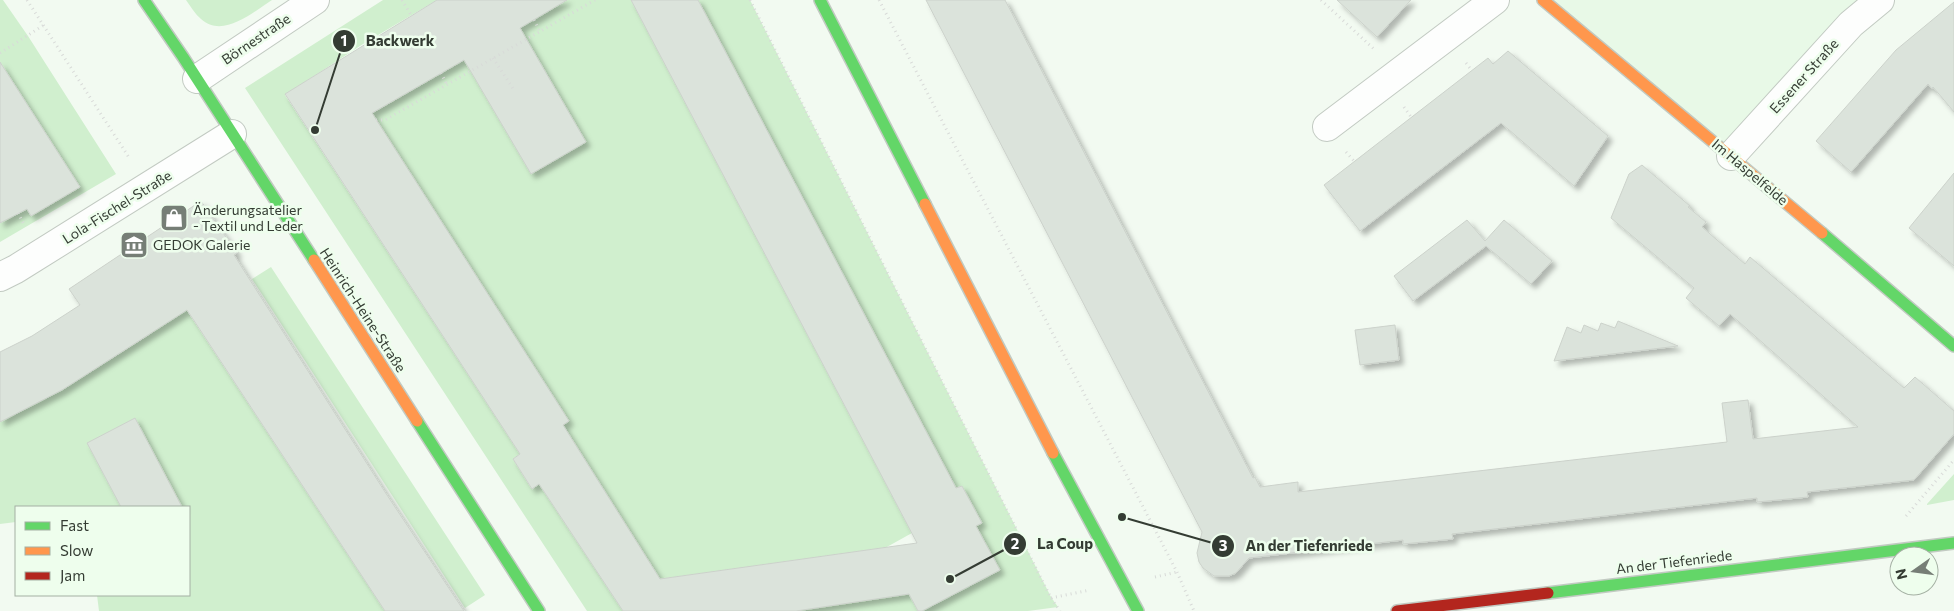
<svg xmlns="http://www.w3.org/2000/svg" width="1954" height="611" viewBox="0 0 1954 611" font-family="Commissioner,sans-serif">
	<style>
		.built { fill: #e8f9e7 }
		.green { fill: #d0efce }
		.building { fill: #dbe3db; stroke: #ccd2cb; filter: url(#shadow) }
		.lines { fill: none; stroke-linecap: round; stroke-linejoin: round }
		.street-casing { stroke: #c2cac2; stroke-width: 30 }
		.fast-casing { stroke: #c2cac2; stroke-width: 14 }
		.slow-casing { stroke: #c2cac2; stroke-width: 14 }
		.jam-casing { stroke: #c2cac2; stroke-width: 14 }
		.path { stroke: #d8dad8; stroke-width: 3; stroke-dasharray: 1 4; stroke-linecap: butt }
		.street { stroke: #fdfefd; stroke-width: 28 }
		.fast { stroke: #63d668; stroke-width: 11 }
		.slow { stroke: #ff974d; stroke-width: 11 }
		.jam { stroke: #b3261e; stroke-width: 11 }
		.labels { text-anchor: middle; stroke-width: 5; stroke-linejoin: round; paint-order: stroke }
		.street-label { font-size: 14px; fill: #343c33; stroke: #eefeed }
		.poi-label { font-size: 14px; fill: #343c33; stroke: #eefeed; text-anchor: start }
		.leader { fill: none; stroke: #343c33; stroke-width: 2 }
		.callout-dot { fill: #343c33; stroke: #eefeed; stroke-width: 2 }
		.mark-label { font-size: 15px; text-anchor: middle; font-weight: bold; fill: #fff }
		.callout-label { font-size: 15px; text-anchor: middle; font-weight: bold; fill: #343c33; stroke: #eefeed; stroke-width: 5; stroke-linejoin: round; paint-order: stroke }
	</style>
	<defs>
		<filter id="shadow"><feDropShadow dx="4.5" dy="4.5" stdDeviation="2.5" flood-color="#0004"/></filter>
	</defs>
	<rect width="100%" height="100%" fill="#f2faf1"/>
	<path class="built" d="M1543,0h337l-149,156z"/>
	<path class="green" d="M0,0h3l25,36 88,138 -116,68v-19l27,-15 4,8 49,-29 -80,-125z
		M186,0h86c-19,12 -49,39 -71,19 -6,-5 -10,-12 -15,-19z
		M383,0h54l-74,44 -78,51 235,359 -7,5 18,29 8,-4 84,127h-36l-342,-523z
		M567,0h64l281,533 -27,15 -225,31 -97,-154 6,-4 -198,-307z
		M698,0h52l301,597 7,10 -30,4h-106l77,-41 -23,-44 -14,-40 -6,2z
		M271,267l214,328 -20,13 -213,-329z
		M176,294l209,317h-286l-2,-16h92v-88h-173v15l-16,2v-102l62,-32 87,-55z
		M1954,474v26l-27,5v-1z
		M909,594l9,17h-122z"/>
	<path class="building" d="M437,0h130l-47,28 66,114 -55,32 -67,-114 -92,53 197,308 -6,4 97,154 257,-36 -286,-543h67l258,488 6,-2 20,37 -6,3 24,44 -78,41h-4l-9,-17 -113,17h-173l-84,-127 -7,5 -19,-30 7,-5 -235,-360z
		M926,0h79l248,478 2,-1 5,10 38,-5v10l429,-50 -5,-39 26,-3 5,39 105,-12 -128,-113 -11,12 -33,-28 8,-10 -83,-70 18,-44 13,-9 48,41 -2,1 18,15 -4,5 43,37 5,-7 154,131 11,-11 15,13 24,21v23l-40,46 -107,12 1,5 -51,5v-4l-305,36 1,5 -50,5v-4l-154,18 -13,15 -7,3h-15l-11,-8 -4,-6 -2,-9 5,-21z
		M1337,0h74l-34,37z
		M1954,2v110l-21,-25 -1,2 -4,-5 -77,88 -35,-31 80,-91z
		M1508,51l100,85 -34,50 -73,-63 -141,108 -36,-46 164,-127 5,6z
		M0,62l80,125 -49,29 -4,-7 -27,14z
		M1954,173v93l-45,-38z
		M201,201l36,52 -3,2 151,237 79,119h-79l-198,-301 -125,80 -62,32v-70l32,-16 48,-31 -11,-16z
		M1467,220l18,21 19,-21 48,41 -21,23 -45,-38 -73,55 -19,-25z
		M1618,321l60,25 -124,15 13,-34 14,6 3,-8 14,6 3,-8 14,5z
		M1395,325l4,35 -39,5 -5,-35z
		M135,418l18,34 29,55h-61l-34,-64z"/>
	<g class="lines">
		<defs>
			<path id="street" d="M197,79l118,-79
				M1327,127l168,-127
				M1731,156l120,-132 29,-24
				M0,277l16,-8 216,-135"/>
			<path id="fast" d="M144,0l39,57 131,203
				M820,0l105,204
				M1822,233l132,113
				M417,421l122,190
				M1053,453l85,158
				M1548,593l406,-50"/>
			<path id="slow" d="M1543,0l279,233
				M925,204l128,249
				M314,260l103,161"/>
			<path id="jam" d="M1397,611l151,-18"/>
		</defs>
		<use href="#street" class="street-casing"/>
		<use href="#fast" class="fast-casing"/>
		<use href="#slow" class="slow-casing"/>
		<use href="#jam" class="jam-casing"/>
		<path class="path" d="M27,0l103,159
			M402,0l9,15
			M750,0l301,598 9,13
			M879,0l298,572 17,39
			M1321,0l54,50
			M534,20l6,11
			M0,53l44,-28
			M493,58l21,32
			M1466,63l6,8
			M441,73l6,12
			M1404,107l7,10
			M376,120h9l210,-120
			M1346,152l8,9
			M18,213l7,13
			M1906,516l48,-56
			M1155,577l22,-5
			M1051,598l39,-8"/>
		<use href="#street" class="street"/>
		<use href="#fast" class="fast"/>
		<use href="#slow" class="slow"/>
		<use href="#jam" class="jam"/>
	</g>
	<defs>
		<symbol id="shop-square" viewBox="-11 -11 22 22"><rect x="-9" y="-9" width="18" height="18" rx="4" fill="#767e76" stroke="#eefeed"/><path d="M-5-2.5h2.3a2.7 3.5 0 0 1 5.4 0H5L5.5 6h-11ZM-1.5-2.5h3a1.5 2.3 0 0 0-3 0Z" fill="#fff"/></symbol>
		<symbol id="museum-square" viewBox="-11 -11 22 22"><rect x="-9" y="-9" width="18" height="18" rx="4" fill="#767e76" stroke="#eefeed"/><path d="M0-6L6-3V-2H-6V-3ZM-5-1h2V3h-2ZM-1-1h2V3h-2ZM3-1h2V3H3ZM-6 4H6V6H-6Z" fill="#fff"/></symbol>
	</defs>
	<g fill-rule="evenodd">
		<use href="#shop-square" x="158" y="202" width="32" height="32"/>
		<use href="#museum-square" x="118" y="229" width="32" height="32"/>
	</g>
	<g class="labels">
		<g class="street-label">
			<text transform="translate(256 39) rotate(-34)" y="5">Börnestraße</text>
			<text transform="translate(1804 76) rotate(-48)" y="5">Essener Straße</text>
			<text transform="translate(1750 172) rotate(40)" y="5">Im Haspelfelde</text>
			<text transform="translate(117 207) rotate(-32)" y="5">Lola-Fischel-Straße</text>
			<text transform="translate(363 310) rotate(57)" y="5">Heinrich-Heine-Straße</text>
			<text transform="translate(1674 562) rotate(-7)" y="5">An der Tiefenriede</text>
		</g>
		<g class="poi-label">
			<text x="193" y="215">Änderungsatelier<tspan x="193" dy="16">- Textil und Leder</tspan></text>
			<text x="153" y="250">GEDOK Galerie</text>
		</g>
	</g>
	<path class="leader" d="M315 130L344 41M950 579L1015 544M1122 517L1223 546"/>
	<g class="callout-dot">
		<circle cx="315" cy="130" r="5"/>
		<circle cx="950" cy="579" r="5"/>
		<circle cx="1122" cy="517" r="5"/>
		<circle cx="344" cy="41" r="12"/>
		<circle cx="1015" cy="544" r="12"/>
		<circle cx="1223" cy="546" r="12"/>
	</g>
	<g class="mark-label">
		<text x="344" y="46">1</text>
		<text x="1015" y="549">2</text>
		<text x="1223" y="551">3</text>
	</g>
	<g class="callout-label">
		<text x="400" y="46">Backwerk</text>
		<text x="1065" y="549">La Coup</text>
		<text x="1309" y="551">An der Tiefenriede</text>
	</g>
	<rect x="15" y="506" width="175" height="90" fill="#eefeed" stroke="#a4b0a3"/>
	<rect x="25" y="522" width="25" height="8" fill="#63d668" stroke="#a4b0a3"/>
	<text x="60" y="531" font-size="15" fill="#343c33">Fast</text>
	<rect x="25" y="547" width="25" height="8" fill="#ff974d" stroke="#a4b0a3"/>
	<text x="60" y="556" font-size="15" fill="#343c33">Slow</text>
	<rect x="25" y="572" width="25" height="8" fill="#b3261e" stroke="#a4b0a3"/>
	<text x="60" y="581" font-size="15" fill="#343c33">Jam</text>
	<g transform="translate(1914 571) rotate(256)"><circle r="24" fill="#eefeed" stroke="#a4b0a3"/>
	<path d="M0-4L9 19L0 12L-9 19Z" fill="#767e76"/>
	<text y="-8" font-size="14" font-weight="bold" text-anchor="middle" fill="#343c33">N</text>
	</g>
</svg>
